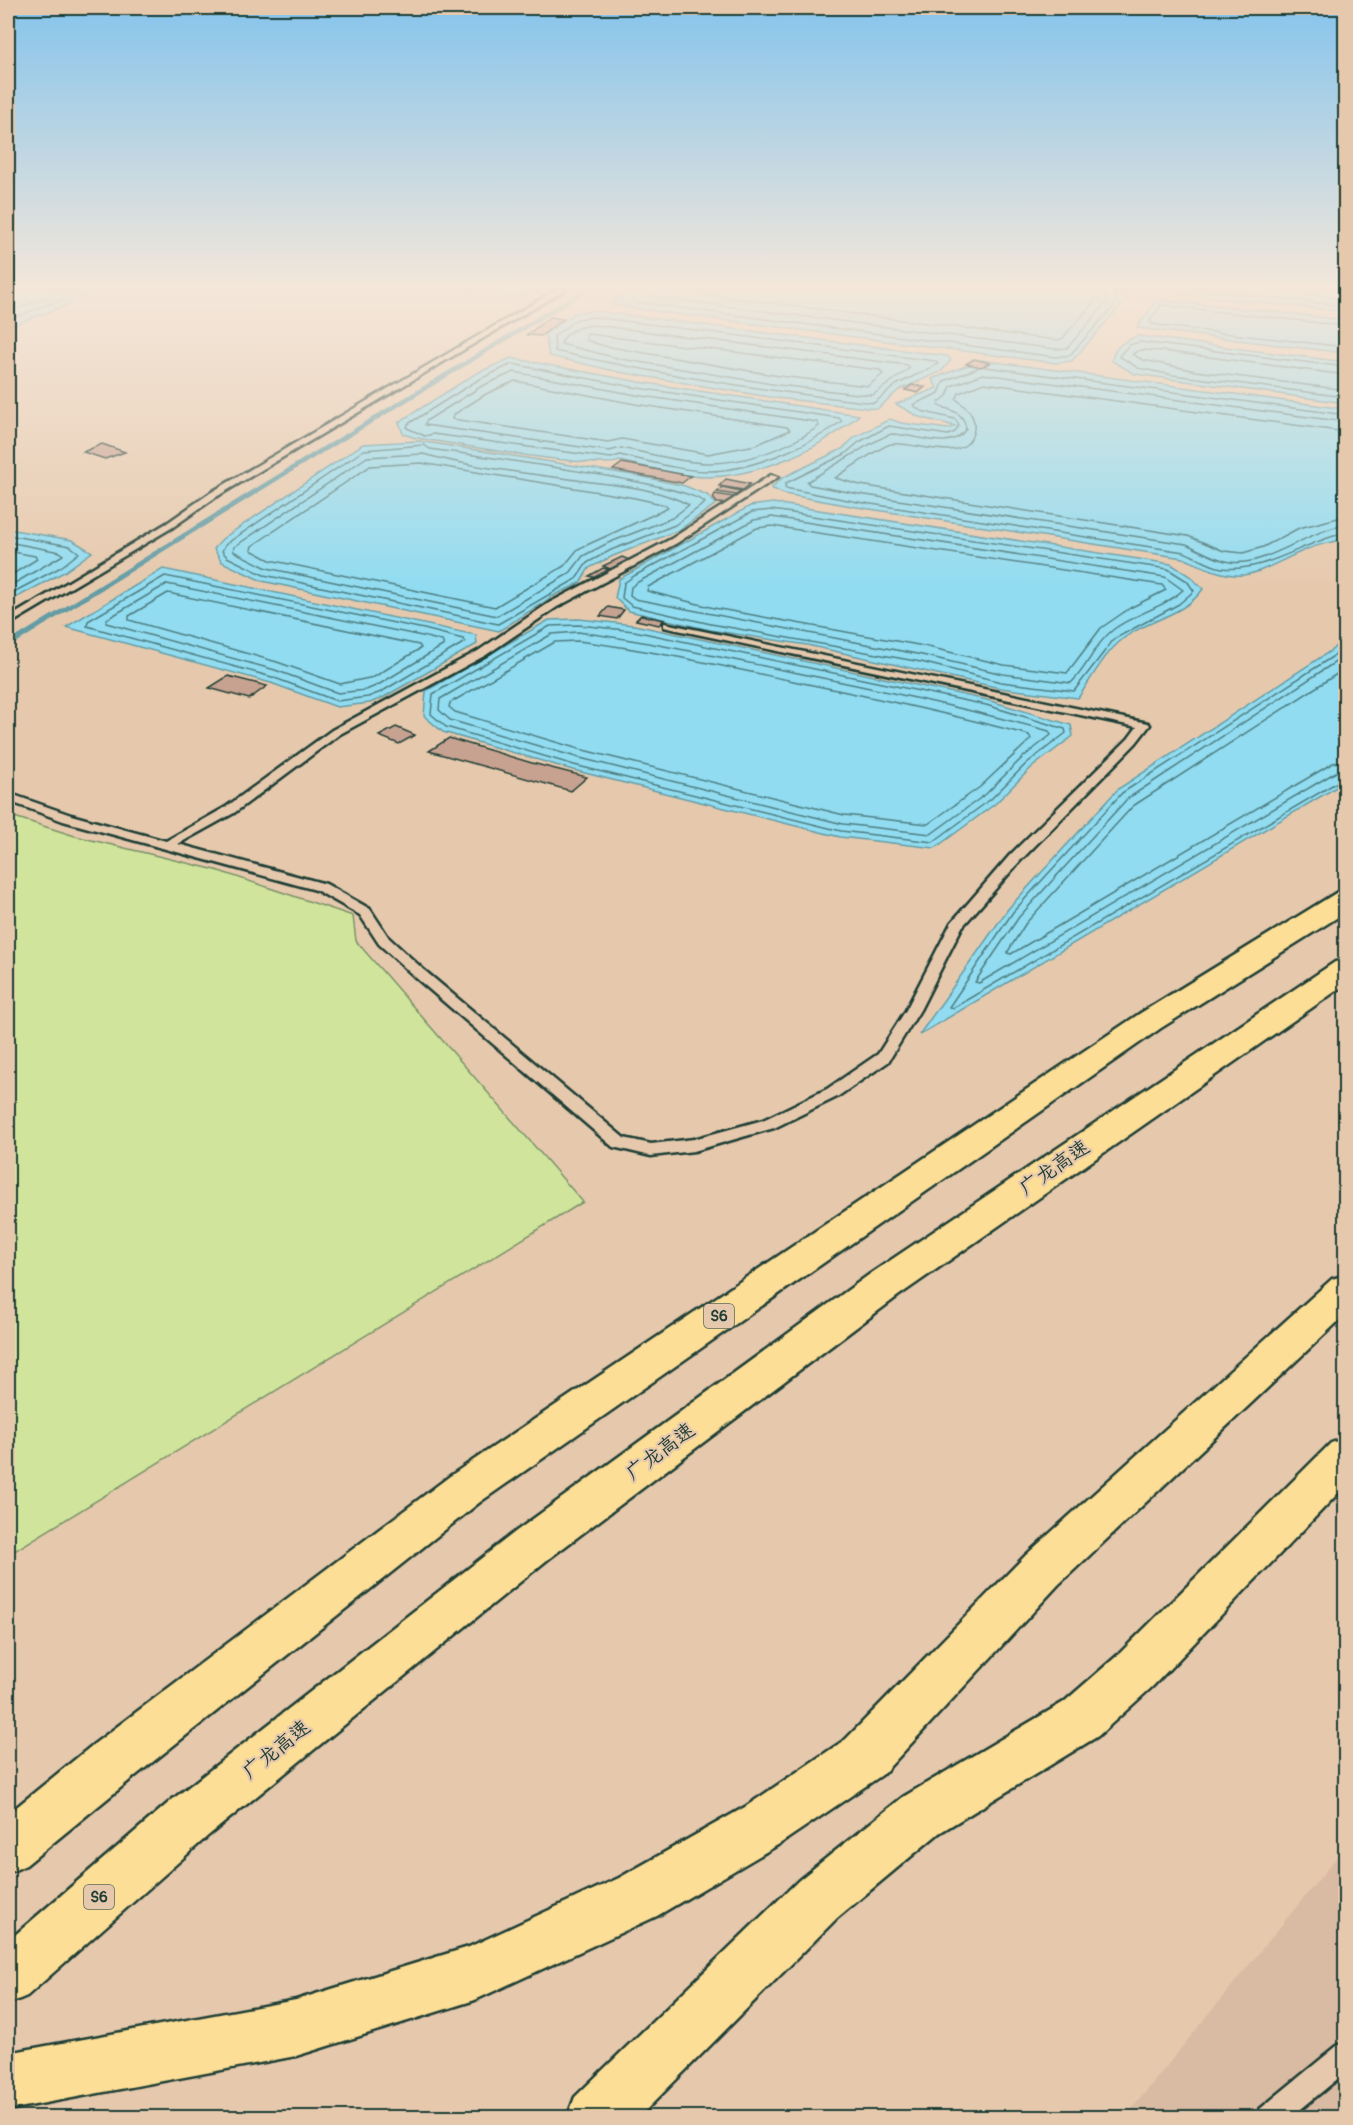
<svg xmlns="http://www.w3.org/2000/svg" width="1353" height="2125" viewBox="0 0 1353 2125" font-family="Pangolin,'LXGW WenKai TC',sans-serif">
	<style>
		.built { fill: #d9baa3 }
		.green { fill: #d0e59b; stroke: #789168; stroke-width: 1.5 }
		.water { fill: #91dcf1; stroke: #639ca5; stroke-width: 1.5 }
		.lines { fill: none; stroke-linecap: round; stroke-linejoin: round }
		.shore { stroke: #4d7d80; stroke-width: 1.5 }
		.stream-far1 { stroke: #639ca5; stroke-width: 4.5 }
		.stream { stroke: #639ca5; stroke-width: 5 }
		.building { fill: #c7a291; stroke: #1f3d34; stroke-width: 1.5 }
		.service-casing { stroke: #1f3d34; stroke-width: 5 }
		.motorway-casing { stroke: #1f3d34; stroke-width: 5 }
		.service { fill: #e6c9ad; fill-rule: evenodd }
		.motorway { fill: #fdde96; fill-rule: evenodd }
		.labels { text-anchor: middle; stroke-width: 4.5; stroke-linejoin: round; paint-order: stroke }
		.shield { fill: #e6c9ad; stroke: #5b6758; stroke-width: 1.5 }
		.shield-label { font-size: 15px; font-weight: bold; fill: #1f3d34 }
		.near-street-label { font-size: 20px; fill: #1f3d34; stroke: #e6c9ad }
	</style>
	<rect width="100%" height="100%" fill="#e6c9ad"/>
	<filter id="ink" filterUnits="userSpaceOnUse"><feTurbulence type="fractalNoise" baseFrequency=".0167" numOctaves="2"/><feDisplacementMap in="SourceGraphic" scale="12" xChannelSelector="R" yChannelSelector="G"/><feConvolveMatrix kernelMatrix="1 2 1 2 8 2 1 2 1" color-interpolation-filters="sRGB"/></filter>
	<g filter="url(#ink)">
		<path class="built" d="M1345,1847v270h-220z"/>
		<path class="green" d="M8,815l67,21 141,34 137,46 3,25 227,261 -575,353z"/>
		<path class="water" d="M8,289h93l-42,19 -51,19z
			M456,289h90l-28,8z
			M635,289h465l20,3 7,6 -55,63 -16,2 -441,-57 -4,-4z
			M1179,289h166v23l-169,-19z
			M1157,299l188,21v33l-208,-25z
			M593,311l355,45 3,4 -9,11 -43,19 -22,19 -101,-11 -157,-26 -70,-16 -4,-22 30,-21z
			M1139,336l206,26v41l-210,-29 -23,-13c2,-15 13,-21 27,-25z
			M511,358l128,24 220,33c-38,34 -98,60 -150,62 -24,1 -65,-11 -90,-16 -15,10 -174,-19 -203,-23l-13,-4 -4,-12 76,-48z
			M981,360l364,49v129c-13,5 -27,6 -40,12 -59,26 -58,37 -122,8l-326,-51 -73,-13 -13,-6 11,-10 60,-29 13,-12 35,-18 11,4 47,6 7,-3 -36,-9 -23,-13 41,-16 -5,-9z
			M419,441l220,35 46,10 22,9 9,9 -37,26 -66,26 -24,12 -9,15 -25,12 -56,36 -237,-50 -40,-19 -8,-13 8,-10 141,-95z
			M773,503l398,61 20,13 12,12c-20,29 -62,31 -87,56 -15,14 -26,36 -38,53l-78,-10 -193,-43 -97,-15 -81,-19 -14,-13 4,-19 131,-73z
			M8,529l64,11 20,12 -28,20 -56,30z
			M163,569l313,66 1,9 -93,53 -14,6 -33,4 -66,-24 -205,-56z
			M579,619l55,6 353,75 84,25 2,11 -42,32 -36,36 -60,44 -95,-11 -267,-67 -130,-38 -19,-16 2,-25 123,-71z
			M1345,636v146l-426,253 89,-126 110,-120 214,-139z"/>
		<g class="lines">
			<path class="shore" d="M637,289l-5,10 3,3 421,55 14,-2 45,-50 2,-6 -5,-10
				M644,289l3,7 409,53 11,-1 40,-46 -3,-13
				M663,289l393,51 6,-1 34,-39 -1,-11
				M1193,289l153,17
				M1260,289l86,10
				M8,312l62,-23
				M593,317l342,44 3,3 -42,21 -22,18c-107,-12 -214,-28 -319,-52l-1,-15 23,-17z
				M8,320l80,-31
				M594,325l313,40 3,3 -37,27 -15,-1 -80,-9 -157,-26 -60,-15c5,-14 20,-18 33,-19z
				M1346,326l-185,-21 -11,16 2,3 18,3 176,20
				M587,334l293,36 3,4 -15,12 -89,-10 -175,-30 -18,-6z
				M512,364l126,24 201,30 3,3c-33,25 -94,51 -136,50 -29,-1 -58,-10 -86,-16l-9,3 -178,-24 -8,2 -18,-8 1,-4 70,-44z
				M985,367l361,48
				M1346,367l-206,-25 -11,3 -10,11 19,12 35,7 173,22
				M978,368l-34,13 -5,12 -26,12 8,6 34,8 4,6 -4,7 -7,3 -59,-9 -30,16 -14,12 -59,29 -1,5 73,14 326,50c13,5 25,14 38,16 44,5 82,-27 124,-35
				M514,372l122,23 181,27 2,4c-30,22 -75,38 -112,37 -29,-1 -58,-10 -86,-15l-12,3 -184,-26 1,-4 56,-35z
				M1346,375l-184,-24 -22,-1 -8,4 11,6 53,11 150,19
				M515,381l120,23 152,23 3,3 -34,15 -48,9 -86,-15 -14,3 -156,-23 1,-4 33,-21z
				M1346,422l-363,-48 -32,12 -4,10 -9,7 1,3c13,4 26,7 27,23 -16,24 -49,5 -74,5 -11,1 -71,40 -85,48l3,3 49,9 327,50c14,6 28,15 44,18 34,6 78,-32 116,-37
				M1346,432l-362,-49 -25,10 -3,6c10,8 20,16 18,30 -6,39 -60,11 -83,15 -10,2 -45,27 -56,34l25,7 328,51 36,15 19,2 20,-6 36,-19 47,-12
				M424,445l6,4c40,6 258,34 275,54l-30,22 -64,25 -24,13 -11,16 -78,45 -234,-49 -37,-18 -5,-6 4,-7 138,-94z
				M423,454c55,15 112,20 168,28 33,4 69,7 98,23l-17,13 -64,25 -25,13 -13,17 -73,43 -230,-48 -34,-17 1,-4 133,-90z
				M421,463l214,35 31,7 2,3 -90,41 -14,17 -69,41 -225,-47 -19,-10 1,-4 118,-80z
				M772,510l396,59 19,12 7,10 -15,13 -65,35 -40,52 -73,-9 -80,-20 -210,-38 -79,-18 -10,-8 2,-15 10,-7 118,-64z
				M772,517l393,60 18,13c-20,18 -47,23 -69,39 -19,14 -26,38 -43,54l-68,-9 -81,-19 -287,-56 -5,-4 1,-8 7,-5 116,-62z
				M772,526l390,59 4,5 -36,18 -29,20 -34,45 -63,-8 -80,-19 -210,-38 -67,-17 1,-4 109,-59z
				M8,535l62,11 9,7 -18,14 -53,28
				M8,542l52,10 3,3 -55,32
				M8,551l27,5 2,3 -29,18
				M165,576l259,53 39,10 2,3 -84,50 -13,5 -31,4 -65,-24 -185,-51 1,-5z
				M167,584l255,52 20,5 2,4 -66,40 -12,5 -28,3 -63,-23 -169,-47 1,-4z
				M168,593l251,52 2,3 -47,29 -34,7 -63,-22 -148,-42v-4z
				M579,625l55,6 352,74 79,24 1,4 -39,30 -36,36 -58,43 -92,-11 -267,-66 -128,-38 -15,-13 2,-20 117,-68z
				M578,632c69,9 137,24 205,38 90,18 178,37 266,61l2,4 -29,23 -36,36 -55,40 -88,-10 -267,-67 -126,-37 -11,-10 1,-11 112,-65z
				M578,641c73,9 144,25 215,40 79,16 158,33 236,54l2,4 -51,48 -52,37 -84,-9 -265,-66 -124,-37 -6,-5 1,-4 105,-61z
				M1346,645l-11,10 -213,138 -109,119 -64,95 4,1 393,-231
				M1346,655l-219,144 -108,118 -44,65 4,1 357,-211 10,-2
				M1346,668l-213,138 -107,117 -19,30 4,1 322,-191 13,-3"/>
			<path class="stream-far1" d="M325,449l262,-160"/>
			<path class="stream" d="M8,645l319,-198"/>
		</g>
		<path class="building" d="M550,317l13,2 -22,17 -14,-1z
			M974,359l16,4 -9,4 -15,-3z
			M912,385l13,2 -7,6 -13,-3z
			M102,444l23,8 -20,7 -22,-7z
			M622,463l69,13 -9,7 -69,-13z
			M726,479l24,5 -7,6 -24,-4z
			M722,487l19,4 -5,4 -19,-3z
			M715,494l19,3 -5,7 -12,-1 -4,-5z
			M622,557l10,4 -19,9 -10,-4z
			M603,568l10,3 -13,8 -11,-3z
			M608,607l16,3 -7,9 -17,-3z
			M641,615l23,5 -5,5 -23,-5z
			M228,676l39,10 -18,13 -40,-11z
			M396,727l19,8 -16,9 -20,-8z
			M449,738l83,25 55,14 -16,14 -142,-40z"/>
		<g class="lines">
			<defs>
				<path id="service" d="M558,289h8l-350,208 -43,30 -165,98v-7l159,-95 43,-30z
					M771,475l7,2 -101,66 -120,64 -71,48 -146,79 -106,79 -56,31 148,40 44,25 19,29 36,33 199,167 27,6 43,-5 69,-19 64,-31 51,-35 28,-44 45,-87 59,-68 118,-116 9,-12 -469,-99 -4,-1v-4l484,100 2,2 -14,18 -116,118 -58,66 -42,83 -32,52 -51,35 -63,31 -80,23 -43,5 -38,-9 -198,-170 -36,-33 -19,-29 -44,-25 -253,-69 -55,-20v-8l63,22 95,26 60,-34 106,-77 146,-79 71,-48 122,-64z
					M1346,2042v30l-56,46h-34l4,-9 77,-63z"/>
				<path id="motorway" d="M1346,890v22l-185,116 -681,474 -350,278 -104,85 -18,8v-59l86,-70 356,-268 689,-462 197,-121z
					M1346,960v24l-448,312 -351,264 -338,275 -182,161 -19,8v-63l165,-142 342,-267 355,-258 465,-312z
					M1346,1275v39l-288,271 -176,190 -101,68 -124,73 -182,84 -179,56 -288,54v-57l288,-53 173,-53 150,-69 126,-71 101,-68 180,-184 306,-276z
					M1346,1438v47l-194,202 -54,49 -159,97 -102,85 -199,200h-71l8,-21 224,-217 104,-83 161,-95 54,-47 213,-212z"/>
			</defs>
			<use href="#service" class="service-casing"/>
			<use href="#motorway" class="motorway-casing"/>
			<use href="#service" class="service"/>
			<use href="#motorway" class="motorway"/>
		</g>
	</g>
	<linearGradient id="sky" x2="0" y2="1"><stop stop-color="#85c4ec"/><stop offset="0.49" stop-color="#f4e7da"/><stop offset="1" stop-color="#f4e7da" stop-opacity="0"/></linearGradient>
	<rect width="1353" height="587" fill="url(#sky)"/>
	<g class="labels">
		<g class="shield">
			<rect x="704" y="1304" width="30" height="24" rx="4.5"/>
			<rect x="84" y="1885" width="30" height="24" rx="4.5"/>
		</g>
		<g class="shield-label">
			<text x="719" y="1321">S6</text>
			<text x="99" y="1902">S6</text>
		</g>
		<g class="near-street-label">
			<text transform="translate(1054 1167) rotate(-35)" y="7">广龙高速</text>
			<text transform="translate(660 1451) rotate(-37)" y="7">广龙高速</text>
			<text transform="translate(276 1749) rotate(-39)" y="7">广龙高速</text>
		</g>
	</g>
	<rect width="1353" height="2125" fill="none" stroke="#e6c9ad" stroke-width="30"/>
	<rect x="15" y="15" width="1323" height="2095" fill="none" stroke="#1f3d34" stroke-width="2" filter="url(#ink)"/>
</svg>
